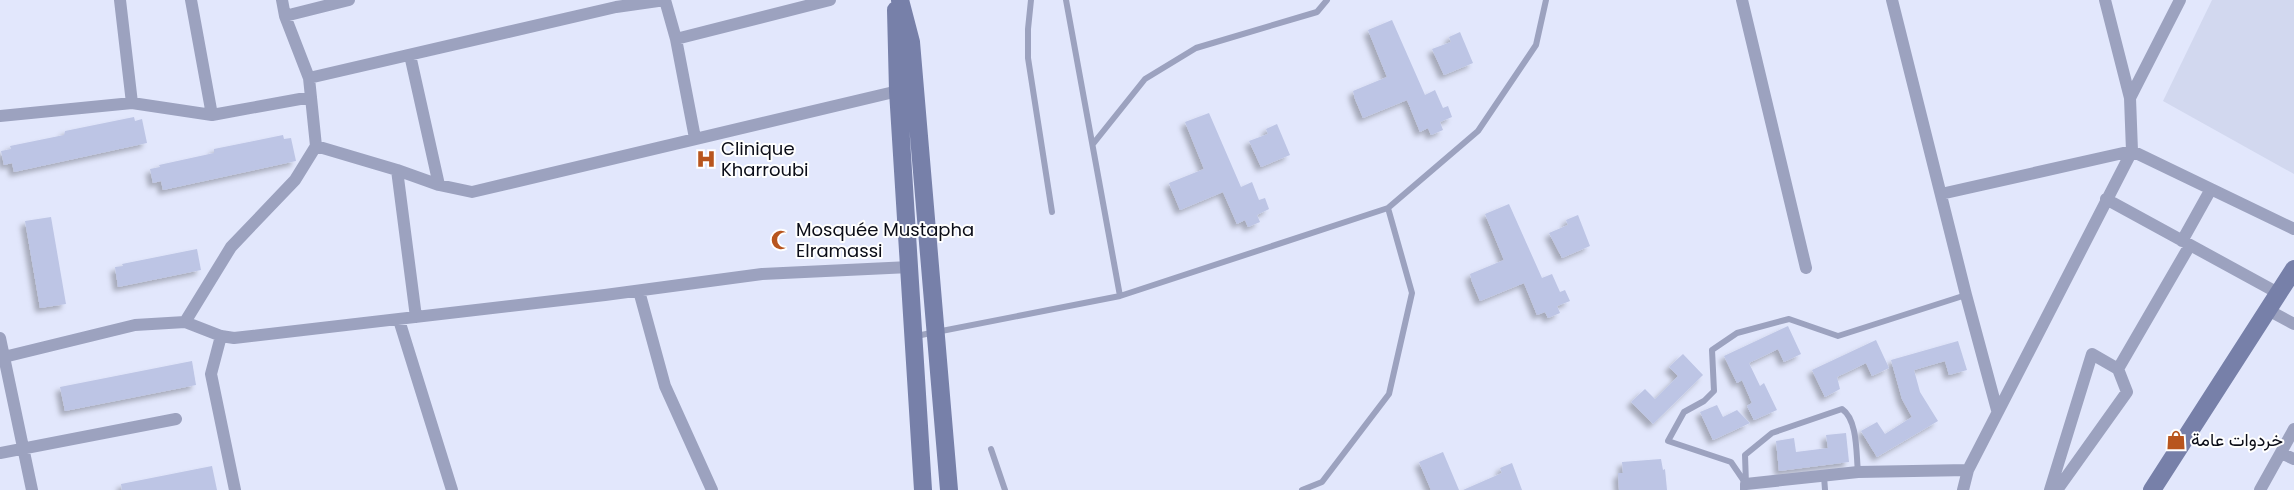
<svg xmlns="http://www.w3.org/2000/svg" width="2294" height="490" viewBox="0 0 2294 490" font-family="Poppins,Vazirmatn,sans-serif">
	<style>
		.built { fill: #d2d8ef }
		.building { fill: #bdc5e5; filter: url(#shadow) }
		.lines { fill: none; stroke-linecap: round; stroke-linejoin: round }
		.lane { stroke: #9ca2bf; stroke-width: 6 }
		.street { stroke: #9ca2bf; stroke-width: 12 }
		.secondary { stroke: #7780a9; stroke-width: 18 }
		.labels { text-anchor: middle; stroke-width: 4; stroke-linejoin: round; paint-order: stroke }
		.poi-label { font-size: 18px; fill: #0b0d18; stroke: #fff; text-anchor: start }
	</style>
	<defs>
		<filter id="shadow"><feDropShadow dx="-4.5" dy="4.5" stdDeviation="2.5" flood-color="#0004"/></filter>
	</defs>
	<rect width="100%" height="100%" fill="#e2e7fc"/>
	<path class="built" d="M2212,0h82v174l-131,-73z"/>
	<path class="building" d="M1392,20l33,75 10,-5 8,18 5,-2 4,11 -12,5 3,8 -12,5 -3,-7 -8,4 -13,-32 -44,18 -8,-19 -2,-8 34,-14 -19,-47z
		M1460,32l13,31 -29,12 -12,-26 19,-7 -2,-5z
		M1209,113l32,74 11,-5 7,18 6,-2 4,11 -12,6 3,7 -12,5 -3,-7 -8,4 -14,-32 -43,18 -8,-19 -3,-8 35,-14 -19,-47z
		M134,117l1,4 7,-2 5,24 -133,29 -2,-9 -8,2 -3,-14 10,-2 -1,-3 54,-11 1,-4z
		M1277,124l13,31 -29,12 -12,-26 19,-7 -2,-5z
		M283,135l1,4 7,-1 5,23 -133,29 -2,-9 -8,2 -3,-14 10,-2 -1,-2 55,-12v-4z
		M1509,204l33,74 10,-4 8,18 5,-2 5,11 -13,5 3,7 -12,5 -3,-6 -8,3 -13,-32 -44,18 -8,-19 -2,-8 34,-14 -19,-46z
		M1578,215l12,31 -28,12 -13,-25 19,-8 -2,-5z
		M51,217l15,87 -26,4 -15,-87z
		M197,249l4,21 -83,17 -3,-20 8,-1 -1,-2z
		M1788,326l13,28 -17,8 -6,-13 -29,14 11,23 4,-3 13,27 -23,10 -7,-14 5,-3 -10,-23 -5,3 -13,-27z
		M1876,340l13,28 -17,8 -6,-13 -29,14 3,12 -15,8 -13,-27z
		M1958,341l9,29 -18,5 -4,-14 -31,9 6,22 18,29 -61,36 -16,-26 16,-9 8,12 27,-17 -10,-18 -11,-39z
		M1683,354l20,21 -50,49 -22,-22 14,-13 10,10 23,-23 -9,-9z
		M192,361l4,24 -131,26 -5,-24z
		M1717,405l6,12 14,-7 13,13 -37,17 -13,-28z
		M1846,433l3,29 -70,9 -3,-30 18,-3 2,14 32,-4 -2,-13z
		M1443,452l16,38h-28l-12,-28z
		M1661,459l2,11 2,-1 2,21h-48l-1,-17h5l-1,-11z
		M1512,463l10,27h-59l39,-17 -2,-5z
		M212,466l5,24h-95l-1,-6z"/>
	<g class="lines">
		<path class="lane" d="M1031,0l-3,29v29l24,154
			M1066,0l54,296
			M1093,144l52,-65 51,-31 121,-36 10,-12
			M916,336l204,-40 268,-88 90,-77 58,-86 10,-45
			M991,449l14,41
			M1858,472c-2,-18 0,-52 -16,-63l-70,24 -27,22 1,29 -15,-22 -63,-21 16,-29 20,-11 10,-10 -2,-41 25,-17 52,-14 49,17 128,-41
			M1824,476l1,14
			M1302,490l20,-8 67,-88 23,-101 -24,-85"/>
		<path class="street" d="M120,0l12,103
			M191,0l21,115
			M665,0l11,39 19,99
			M1742,0l64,268
			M1892,0l74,295 31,115
			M285,16l64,-16
			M676,39l154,-39
			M410,55l29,130
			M309,78l307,-71 49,-7
			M2130,98l50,-98
			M0,116l132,-13 80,12 99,-18
			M316,146l81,24 42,15 33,7 426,-101
			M397,170l19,147
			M1941,194l191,-43 162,78
			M2106,199l172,94
			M2182,241l29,-52
			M639,291l26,95 47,104
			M2268,310l26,14
			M399,320l53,170
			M185,322l46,-75 64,-67 21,-34 -7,-68 -24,-62 -3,-16
			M221,336l-10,38 24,116
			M0,338l4,19 131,-32 50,-3 36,14 13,2 371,-43 157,-21 148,-7
			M0,357h4l28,133
			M2118,369l72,-124
			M0,453l176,-34
			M2281,453l13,6
			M1746,490v-6l112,-12 110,-2
			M1963,490l5,-20 164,-319 -2,-53 -25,-98
			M2050,490l42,-136 26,15 9,23 -70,98
			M2260,490l34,-61"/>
		<path class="secondary" d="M900,0l11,42 38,448
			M896,10l2,81 25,399
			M2152,490l142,-221"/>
	</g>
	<defs>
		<symbol id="hospital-bare" viewBox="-9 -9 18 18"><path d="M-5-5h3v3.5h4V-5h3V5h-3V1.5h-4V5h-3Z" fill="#b8551e" stroke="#fff" stroke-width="2.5" paint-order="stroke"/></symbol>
		<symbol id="mosque-bare" viewBox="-9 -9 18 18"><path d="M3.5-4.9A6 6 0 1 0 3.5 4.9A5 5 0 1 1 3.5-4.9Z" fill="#b8551e" stroke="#fff" stroke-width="2.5" paint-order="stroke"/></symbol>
		<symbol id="shop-bare" viewBox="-9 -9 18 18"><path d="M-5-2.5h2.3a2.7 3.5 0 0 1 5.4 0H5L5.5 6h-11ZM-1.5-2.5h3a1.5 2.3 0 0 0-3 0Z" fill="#b8551e" stroke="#fff" stroke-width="2.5" paint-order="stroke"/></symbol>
	</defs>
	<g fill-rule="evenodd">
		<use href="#hospital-bare" x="692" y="145" width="28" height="28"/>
		<use href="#mosque-bare" x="767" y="226" width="28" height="28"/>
		<use href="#shop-bare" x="2162" y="426" width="28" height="28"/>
	</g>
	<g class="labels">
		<g class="poi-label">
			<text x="721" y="155">Clinique<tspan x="721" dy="21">Kharroubi</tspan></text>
			<text x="796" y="236">Mosquée Mustapha<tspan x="796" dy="21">Elramassi</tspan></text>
			<text x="2191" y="446">خردوات عامة</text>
		</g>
	</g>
</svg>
